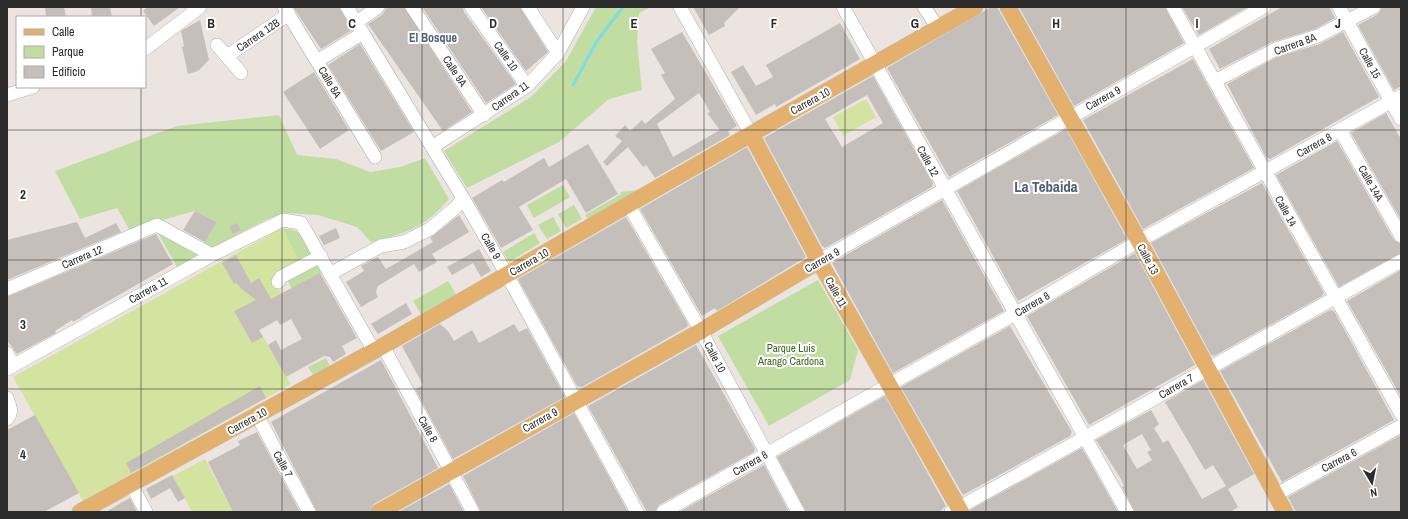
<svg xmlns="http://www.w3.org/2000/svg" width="1408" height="519" viewBox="0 0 1408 519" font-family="'Archivo Narrow',sans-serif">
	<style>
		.green { fill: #c2dda2 }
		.pitch { fill: #d4e39f }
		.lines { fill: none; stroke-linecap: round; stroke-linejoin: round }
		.stream { stroke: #7edce3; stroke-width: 3 }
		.building { fill: #c5bfbb; fill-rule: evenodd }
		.minor-casing { stroke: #acb0b7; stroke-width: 14 }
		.major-casing { stroke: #c4c4c4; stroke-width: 17 }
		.minor { stroke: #fff; stroke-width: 13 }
		.major { stroke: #e3b06e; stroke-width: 16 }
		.grid { fill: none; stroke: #2c2c2c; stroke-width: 1; stroke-opacity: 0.55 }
		.labels { text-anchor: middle; stroke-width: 4; stroke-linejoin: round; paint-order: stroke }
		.street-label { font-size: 11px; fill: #2c2c2c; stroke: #fff }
		.park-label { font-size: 11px; fill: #3d6322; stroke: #fff }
		.neighbourhood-label { font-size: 12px; font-weight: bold; fill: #506078; stroke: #fff }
		.district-label { font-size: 15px; font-weight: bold; fill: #506078; stroke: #fff }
		.grid-label { font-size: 13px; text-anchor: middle; font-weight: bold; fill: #2c2c2c; stroke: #fff; stroke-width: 4; stroke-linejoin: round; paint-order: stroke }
	</style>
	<rect width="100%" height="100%" fill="#ece4e0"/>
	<path class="green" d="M596,7h55l-12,6 -2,29 5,48 -33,9 -50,43 -92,46 -23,-37 87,-54 35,-36z
		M279,115l18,40 39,4 34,13 30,-5 25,-9 24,41c-25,29 -42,34 -78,43l-14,-15 -39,-12 -32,-2 -21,7 -54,29 -8,-4 14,-23 -22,-11 -66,18 -12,-21 -37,11 -25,-48 122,-45z
		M563,185l7,12 -36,21 -7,-13z
		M639,190l-50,30 -4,-5 36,-21 -1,-2z
		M574,205l8,14 -16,9 -8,-14z
		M553,217l8,14 -14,8 -9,-14z
		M283,229c18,-2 23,13 31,27l-41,22 26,-15z
		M158,233l39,20 -1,3 -19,11z
		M534,233l6,10 -31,19 -6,-10z
		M314,264l6,1 4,6 -32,18 -6,-11z
		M818,280l40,70 -8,30 -81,46 -51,-90z
		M448,281l9,15 -35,20 -9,-15z
		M326,358l4,8 -17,9 -5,-8z"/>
	<path class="pitch" d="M866,99l10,18 -33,19 -10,-19z
		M280,229h3l16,34 -27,14 20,36 -33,17 32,54 -208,117 -70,-124z
		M205,459l28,53h-41l-19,-36z"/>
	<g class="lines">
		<path class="stream" d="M573,85l24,-44 26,-34"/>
	</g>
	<path class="building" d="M45,7h19l2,10h-20z
		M91,7h19l2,10h-20z
		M148,7h32l-26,19 -11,-15z
		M293,7h46l13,23 -31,19z
		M387,7h17l68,105 -29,19 -75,-107 15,-10z
		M422,7h41l1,5 52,72 -30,19z
		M481,7h39l28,45 -22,19z
		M693,7h47l-16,16 1,3 -16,9z
		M991,7h6l61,108 -109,62 -62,-109z
		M1019,7h146l19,36 -110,63z
		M1182,7h66l-49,28z
		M1282,7h47l6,11 -20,11 -43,13 -52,27 -11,-20z
		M1382,7h19v79l-7,4 -36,-65 20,-11z
		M200,20l9,40 -11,11 -10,3 -6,-27 2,-1 -3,-15z
		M840,23l20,36 -84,48 -1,-3 -19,11 -25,-43 12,-7 13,21 17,-9 -7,-12z
		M682,32l55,94 -9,5 2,4 -75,43 -9,-13 -3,2 -15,-20 -21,19 -4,-4 19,-21 -7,-5 10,-11 5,6 12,-11 3,4 30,-25 -14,-24 4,-2 -14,-24zM699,93l11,19 -3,1 13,17 -47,27 -16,-33z
		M1343,32l36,65 -109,62 -4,-2 -39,-73 52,-28 41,-12z
		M360,44l54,88 -33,19 -53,-86z
		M1193,59l61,109 -111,61 -60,-109z
		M314,72l35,58 -29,19 -37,-57z
		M873,76l60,107 -1,4 -107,61 -3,-2 -58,-108zM867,95l16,28 -41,24 -17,-28z
		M1386,113l15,26v81l-50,-87z
		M1066,129l61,110 -109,62 -61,-110z
		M1337,141l57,99 7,4v9l-62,34 -63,-112z
		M588,144l30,50 -32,19 -20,-34 -47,28 14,23 -32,18 -29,-50 30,-18 2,2 40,-24 5,9z
		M747,147l59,110 -89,54 -2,-3 -13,8 -62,-107z
		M1262,183l62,110 -2,3 -108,60 -3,-1 -60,-112z
		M942,200l62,111 -111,62 -61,-110z
		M195,211l22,11 -12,20 -22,-12z
		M459,215l10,17 -37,22 5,8 -18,10 -5,-8 -36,22 -2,6 2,5 -17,10 -15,-25 18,-11 -3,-5 17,-9 8,12 47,-27 -3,-4z
		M626,217l62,107 -1,3 -105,60 -5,-1 -59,-107z
		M77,222l8,16 31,-15 5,9 -114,48v-40z
		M237,223l4,7 -8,4 -4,-7z
		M336,228l4,10 -16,7 -5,-9z
		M156,234l17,30 -91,52v1l-9,5 -1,-2 -17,11 1,2 -39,21 -10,-14v-43z
		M479,249l12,22 -10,6 -8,-14 -21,12 -5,-8z
		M1135,253l60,112 -106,60 -62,-109z
		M236,255l15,28 8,-5 12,21 49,-26 37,65 -15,8 4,8 -13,8 -3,-5 -6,-1 -38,21 -18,-32 8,-5 5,10 21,-11 -11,-20 -11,6 -3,-5 -18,10 4,7 -11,6 -18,-32 22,-11 -12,-9 -8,-8 -2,1 -12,-21z
		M1401,270v120l-1,5 -53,-94z
		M406,303l6,11 -34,20 -7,-10z
		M1330,310l4,1 60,109 -112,62 -62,-111z
		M440,324l8,7 6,10 18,-11 7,13 35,-19 5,8 8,-4 38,69 -112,62 -38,-70 8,-4 -21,-39z
		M1010,326l62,106 -2,4 -107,59 -62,-108z
		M696,345l59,104 -1,3 -95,53 -4,7h-8l-59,-106z
		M381,360l57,108 -64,36 -4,8h-53l-46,-90z
		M1203,380l51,94 -26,15 10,18 -8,5h-95l-13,-25 2,-1 -3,-7 -25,-39 55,-30 8,14 -5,4 9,15 5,-3 34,59 24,-13 -13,-21 -8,5 -40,-68zM1142,434l9,16 -4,2 5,8 -15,9 -14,-24z
		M260,386l6,12 -135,75 -5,-10z
		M885,396l61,110 -7,6h-133l-29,-55z
		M574,413l54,99h-147l-18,-36z
		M35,415l44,78 -35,19h-37v-82z
		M257,432l43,80h-67l-25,-50 32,-17 -2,-4z
		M1401,435v77h-105l-8,-15z
		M1082,448l36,64h-148v-2z
		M764,465l25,47h-110z
		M172,475l13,23 -7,4 -8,-14 -19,11 -5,-10z
		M449,484l15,28h-66z
		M130,498l7,14h-31l13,-8z"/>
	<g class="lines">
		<defs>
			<path id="minor" d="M284,7l91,150
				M347,7l116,191 44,77 130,237
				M412,7l72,108
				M471,7l56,79
				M528,7l30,46
				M680,7l71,127
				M843,7l284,505
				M924,7l14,21
				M1173,7l228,407
				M1339,7l62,112
				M357,22l21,-15
				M217,45l24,28
				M145,49l55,-42
				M227,56l62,-42
				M317,61l46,-28
				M1215,81l61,-32 42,-13 56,-29
				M7,95l26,-8
				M1340,130l61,106
				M432,147l95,-61 31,-33 25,-46
				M628,204l73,127 97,181
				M819,261l445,-254
				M330,274l51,-28 23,-4 26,-13 26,-22 7,-9
				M278,282l3,-5 40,-21
				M7,289l150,-64 55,30
				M383,346l90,166
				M7,353l6,11
				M7,369l205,-114 71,-35 18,3 73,128
				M7,398c3,8 6,14 0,21
				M257,415l52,97
				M131,484l15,28
				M1277,494l124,-68
				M663,512l352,-198 124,-73 262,-145
				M951,512l450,-251"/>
			<path id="major" d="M1008,7l131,234 146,271
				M751,134l68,127 142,251
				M80,512l303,-166 368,-212 224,-127
				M379,512l322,-181 118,-70"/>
		</defs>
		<use href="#minor" class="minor-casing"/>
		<use href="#major" class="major-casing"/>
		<use href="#minor" class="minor"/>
		<use href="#major" class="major"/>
	</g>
	<path class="grid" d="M141,7v10M282,7v505M422,7v505M563,7v505M704,7v505M845,7v505M986,7v505M1126,7v505M1267,7v505M141,87v425M7,130h1394M7,260h1394M7,389h1394"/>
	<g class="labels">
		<g class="street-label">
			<text transform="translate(258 35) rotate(-34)" y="4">Carrera 12B</text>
			<text transform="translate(1295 44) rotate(-20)" y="4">Carrera 8A</text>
			<text transform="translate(506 56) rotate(55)" y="4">Calle 10</text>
			<text transform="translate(1370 63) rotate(61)" y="4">Calle 15</text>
			<text transform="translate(455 71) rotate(56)" y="4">Calle 9A</text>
			<text transform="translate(330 82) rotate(59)" y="4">Calle 8A</text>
			<text transform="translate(510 96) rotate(-35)" y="4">Carrera 11</text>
			<text transform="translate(1103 98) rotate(-29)" y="4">Carrera 9</text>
			<text transform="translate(810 101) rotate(-29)" y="4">Carrera 10</text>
			<text transform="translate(1314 145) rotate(-29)" y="4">Carrera 8</text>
			<text transform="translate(928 161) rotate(61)" y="4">Calle 12</text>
			<text transform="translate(1371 183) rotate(60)" y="4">Calle 14A</text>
			<text transform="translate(1286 211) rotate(61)" y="4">Calle 14</text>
			<text transform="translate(491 246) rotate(60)" y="4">Calle 9</text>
			<text transform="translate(82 257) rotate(-23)" y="4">Carrera 12</text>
			<text transform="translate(1148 259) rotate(62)" y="4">Calle 13</text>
			<text transform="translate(822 260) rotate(-30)" y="4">Carrera 9</text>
			<text transform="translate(529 262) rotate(-30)" y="4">Carrera 10</text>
			<text transform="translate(148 290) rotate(-29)" y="4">Carrera 11</text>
			<text transform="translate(836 292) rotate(61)" y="4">Calle 11</text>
			<text transform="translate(1032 304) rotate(-30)" y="4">Carrera 8</text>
			<text transform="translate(715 357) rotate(62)" y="4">Calle 10</text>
			<text transform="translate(1176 386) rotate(-30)" y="4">Carrera 7</text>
			<text transform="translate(540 420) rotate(-29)" y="4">Carrera 9</text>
			<text transform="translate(247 421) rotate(-29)" y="4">Carrera 10</text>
			<text transform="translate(428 429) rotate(61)" y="4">Calle 8</text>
			<text transform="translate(1339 460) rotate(-28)" y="4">Carrera 6</text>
			<text transform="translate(750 463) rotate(-30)" y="4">Carrera 8</text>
			<text transform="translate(283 464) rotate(61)" y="4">Calle 7</text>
		</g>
		<g class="park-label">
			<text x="791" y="352">Parque Luis<tspan x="791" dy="13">Arango Cardona</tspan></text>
		</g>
		<g class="neighbourhood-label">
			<text x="433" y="42">El Bosque</text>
		</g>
		<g class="district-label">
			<text x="1046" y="192">La Tebaida</text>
		</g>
	</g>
	<g class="grid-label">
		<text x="211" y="28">B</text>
		<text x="352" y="28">C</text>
		<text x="493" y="28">D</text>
		<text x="634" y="28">E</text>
		<text x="774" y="28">F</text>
		<text x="915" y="28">G</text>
		<text x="1056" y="28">H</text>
		<text x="1197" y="28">I</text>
		<text x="1338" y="28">J</text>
		<text x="23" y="199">2</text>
		<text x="23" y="329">3</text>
		<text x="23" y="459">4</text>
	</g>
	<rect width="1408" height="519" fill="none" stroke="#2c2c2c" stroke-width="16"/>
	<rect x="16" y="16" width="130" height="72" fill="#ffffff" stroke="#ababab"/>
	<rect x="24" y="29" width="20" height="6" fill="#e3b06e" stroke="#ababab"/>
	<text x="52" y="36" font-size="12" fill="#2c2c2c">Calle</text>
	<rect x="24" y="46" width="20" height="12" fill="#c2dda2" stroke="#ababab"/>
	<text x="52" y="56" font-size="12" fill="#2c2c2c">Parque</text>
	<rect x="24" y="66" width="20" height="12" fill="#c5bfbb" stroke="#ababab"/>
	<text x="52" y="76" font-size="12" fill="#2c2c2c">Edificio</text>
	<g transform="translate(1372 483) rotate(170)" stroke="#ffffff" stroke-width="3" paint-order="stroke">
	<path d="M0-3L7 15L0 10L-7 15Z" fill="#2c2c2c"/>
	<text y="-6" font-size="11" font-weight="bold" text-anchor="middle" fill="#2c2c2c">N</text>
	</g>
</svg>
